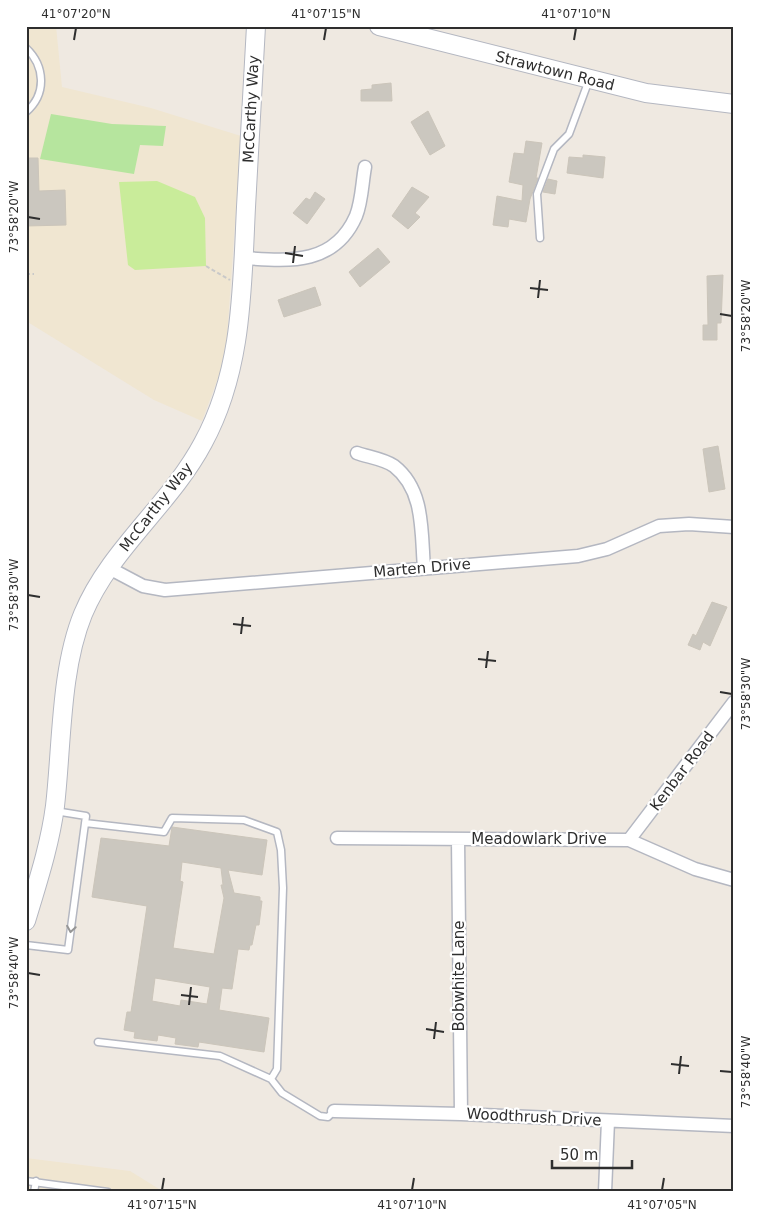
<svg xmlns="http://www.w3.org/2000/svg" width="760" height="1218" viewBox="0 0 760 1218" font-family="'DejaVu Sans',sans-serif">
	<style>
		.education { fill: #f0e6d1 }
		.green { fill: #b6e59e }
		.pitch { fill: #c9ec9a }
		.building { fill: #cbc7bf; stroke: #cbc5ba; fill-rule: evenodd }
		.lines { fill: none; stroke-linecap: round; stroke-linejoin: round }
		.lane-casing { stroke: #b4b7c1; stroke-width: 9 }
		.street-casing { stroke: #b4b7c1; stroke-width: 15 }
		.secondary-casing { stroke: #b4b7c1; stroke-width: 20 }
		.path { stroke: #c9c9c9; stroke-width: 2; stroke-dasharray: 4 2.5; stroke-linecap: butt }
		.lane { stroke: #fff; stroke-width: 6 }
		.street { stroke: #fff; stroke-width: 12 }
		.secondary { stroke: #fff; stroke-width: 18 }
		.oneway { stroke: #969696 }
		.ticks { fill: none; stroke: #2e2e2e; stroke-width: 2 }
		.labels { text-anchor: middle; stroke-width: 4.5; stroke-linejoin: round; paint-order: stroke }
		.street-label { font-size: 15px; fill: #2e2e2e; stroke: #fff }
		.neatline { fill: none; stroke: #2e2e2e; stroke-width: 2 }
		.ticks-label { font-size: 12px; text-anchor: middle; fill: #2e2e2e }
	</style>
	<rect width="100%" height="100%" fill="#efe9e1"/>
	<path class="education" d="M26,26h30l6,61 89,21 90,28 -14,202 -6,32 -19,51 -48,-21 -128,-79z
		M26,1158l104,13 34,21h-138z"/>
	<path class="green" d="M51,114l61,10 54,2 -3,20 -23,-1 -6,29 -94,-15z"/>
	<path class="pitch" d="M157,181l38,16 10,21 1,48 -71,4 -7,-5 -9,-83z"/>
	<path class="building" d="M391,83l1,18h-31v-11l11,-1v-4z
		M428,111l17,35 -15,9 -19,-33z
		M526,141l16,2 -6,35h2l-8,21 -4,23 -17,-3 -1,8 -15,-2 4,-29 25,5 1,-16 -14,-3 5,-29 10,1z
		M583,155l22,2 -2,21 -36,-5 2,-16 14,1z
		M26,158h12l1,33 26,-1 1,35 -40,1z
		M548,179l9,2 -2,13 -12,-2z
		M412,187l17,10 -14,16 5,4 -12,12 -16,-13z
		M315,192l10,7 -18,25 -14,-11 13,-15 4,2z
		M378,248l12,14 -30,25 -11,-15z
		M723,275l-2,48h-4v17h-14v-15h5l-1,-49z
		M315,287l6,18 -37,12 -6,-17z
		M718,446l7,43 -16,3 -6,-43z
		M712,602l15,5 -17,39 -7,-4 -3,8 -12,-5 5,-11 3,2z
		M172,827l95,13 -5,35 -34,-5 6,23 26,4v4h2l-3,24h-3l-4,20h-2l-1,5 -11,-1 -6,40 -10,-1 -3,22 50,8 -5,34 -65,-10 -1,5 -23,-3 1,-6 -18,-3 -1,6 -23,-3 1,-6 -11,-2 3,-18h4l16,-106 -55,-9 9,-59 68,8zM182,862l39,6 2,17h-2l3,13 -10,56 -41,-6 10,-66 -3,-1zM155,978l55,9 -3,17 -26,-4 -1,6 -28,-5z"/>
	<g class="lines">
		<defs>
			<path id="lane" d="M26,48c19,18 21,46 0,64
				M540,238l-3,-44 17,-45 15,-15 20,-54
				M85,823l79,9 8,-14 72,2 33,12 4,18 2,38 -6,181 -6,10 -51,-23 -122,-14
				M26,945l42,5 18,-134 -31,-5
				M271,1079l11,14 38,23 8,1 6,-6
				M26,1181l82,11
				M34,1192l2,-11"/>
			<path id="street" d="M243,258c45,3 91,8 113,-42 6,-15 6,-33 9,-49
				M357,453c11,4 27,6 37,13 31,24 27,67 30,102
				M109,568l34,18 22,4 413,-34 29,-7 52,-23 30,-2 45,3
				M337,838l292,2 66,29 39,11
				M458,839l3,275
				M629,840l105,-138
				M334,1111l127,3 273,12
				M605,1192l3,-71"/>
			<path id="secondary" d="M379,26l267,67 88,11
				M26,921c11,-37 24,-76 29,-115 7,-60 5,-136 28,-192 27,-65 87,-109 120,-171 40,-73 39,-156 43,-236 3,-60 7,-121 10,-181"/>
		</defs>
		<use href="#lane" class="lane-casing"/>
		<use href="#street" class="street-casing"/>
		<use href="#secondary" class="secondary-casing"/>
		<path class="path" d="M206,266l24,14
			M26,274h8"/>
		<use href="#lane" class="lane"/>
		<use href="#street" class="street"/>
		<use href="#secondary" class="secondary"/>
	</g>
	<defs><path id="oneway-chevron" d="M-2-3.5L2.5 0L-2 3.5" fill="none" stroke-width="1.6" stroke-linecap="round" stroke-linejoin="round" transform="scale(1.25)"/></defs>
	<use class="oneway" href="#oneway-chevron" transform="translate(71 929) rotate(99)"/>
	<path class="ticks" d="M74,40l2,-12M324,40l2,-12M574,40l2,-12M28,217l12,2M285,253l18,3M293,263l2,-17M530,288l18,2M538,298l2,-18M720,314l12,2M28,595l12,2M233,624l18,2M241,634l2,-17M478,659l18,2M486,668l2,-17M720,692l12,2M28,973l12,2M181,995l17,2M189,1005l2,-18M426,1029l18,3M434,1039l2,-17M671,1064l18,2M720,1071l12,1M679,1074l2,-18M162,1190l2,-12M412,1190l2,-12M662,1190l2,-12"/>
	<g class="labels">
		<g class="street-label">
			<text transform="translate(555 71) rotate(14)" y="5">Strawtown Road</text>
			<text transform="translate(251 109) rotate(-87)" y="5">McCarthy Way</text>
			<text transform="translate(156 507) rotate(-52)" y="5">McCarthy Way</text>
			<text transform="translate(422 568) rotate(-5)" y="5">Marten Drive</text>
			<text transform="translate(682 771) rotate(-53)" y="5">Kenbar Road</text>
			<text x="539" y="844">Meadowlark Drive</text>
			<text transform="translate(459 976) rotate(-90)" y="5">Bobwhite Lane</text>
			<text transform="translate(534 1117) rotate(3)" y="5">Woodthrush Drive</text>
		</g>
	</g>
	<rect width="760" height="1218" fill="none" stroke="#ffffff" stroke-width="55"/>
	<path d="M552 1160v8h80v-8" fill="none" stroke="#2e2e2e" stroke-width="2.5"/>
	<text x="560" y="1160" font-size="15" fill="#2e2e2e" stroke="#ffffff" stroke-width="4" paint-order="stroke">50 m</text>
	<rect x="28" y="28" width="704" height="1162" class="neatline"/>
	<g class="ticks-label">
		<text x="76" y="18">41°07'20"N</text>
		<text x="326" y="18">41°07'15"N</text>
		<text x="576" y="18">41°07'10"N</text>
		<text transform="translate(14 217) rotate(-90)" y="4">73°58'20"W</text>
		<text transform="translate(746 316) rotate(-90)" y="4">73°58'20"W</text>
		<text transform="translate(14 595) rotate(-90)" y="4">73°58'30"W</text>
		<text transform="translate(746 694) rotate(-90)" y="4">73°58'30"W</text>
		<text transform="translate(14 973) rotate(-90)" y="4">73°58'40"W</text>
		<text transform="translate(746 1072) rotate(-90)" y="4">73°58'40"W</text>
		<text x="162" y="1209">41°07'15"N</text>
		<text x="412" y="1209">41°07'10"N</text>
		<text x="662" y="1209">41°07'05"N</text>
	</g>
</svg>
